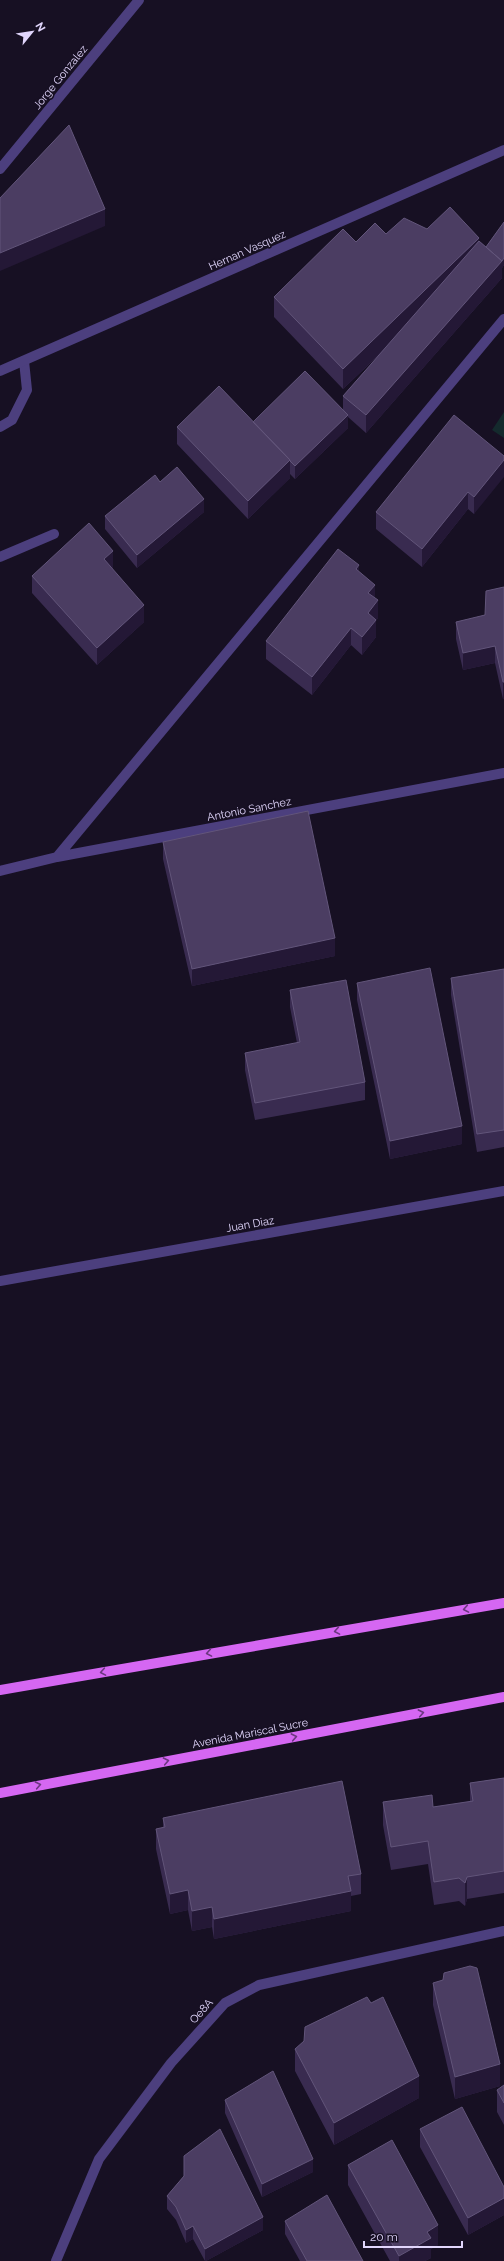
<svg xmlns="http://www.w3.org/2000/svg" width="504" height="2261" viewBox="0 0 504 2261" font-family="Raleway,sans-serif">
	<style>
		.green { fill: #142a2d }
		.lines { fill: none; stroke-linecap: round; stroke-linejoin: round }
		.service { stroke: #4c3f7e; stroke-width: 10 }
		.minor { stroke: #4c3f7e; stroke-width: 10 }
		.primary { stroke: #d567f2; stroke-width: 10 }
		.wall { fill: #392b50 }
		.shaded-wall { fill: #241836 }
		.building { fill: #4b3d62; stroke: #62557a }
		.oneway { stroke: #6c3780 }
		.labels { text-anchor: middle; stroke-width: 3.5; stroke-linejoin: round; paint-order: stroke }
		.street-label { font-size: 11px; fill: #e1d6fc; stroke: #171023 }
	</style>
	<rect width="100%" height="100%" fill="#171023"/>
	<path class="green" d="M504,412v26l-12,-8z"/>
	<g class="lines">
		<path class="service" d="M0,427l12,-7 15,-30 -3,-29
			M0,557l54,-23"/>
		<path class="minor" d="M0,169l139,-169
			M0,371l504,-221
			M57,857l447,-538
			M0,871l57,-14 447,-84
			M0,1281l504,-90
			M56,2261l43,-102 72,-96 54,-60 34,-18 245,-54"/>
		<path class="primary" d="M0,1690l504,-87
			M0,1793l504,-96"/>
	</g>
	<path class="wall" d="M504,222v43l-2,3v10l-136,155 -18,-16v11l-53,51 -5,-5v4l-42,41 -71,-75v-17l76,-5 90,-12v-14l39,-44 -39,37 -69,-72v-20l82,-55 30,-8 41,-5 52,12 7,6z
		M504,456l-30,58 -6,-5 -46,58 -46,-38v-17z
		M160,482l44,30 -67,56 -32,-39v-13z
		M113,568l-1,1 32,53 -47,43 -65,-72v-17z
		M359,572l16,26 3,20 -2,2v17l-14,18 -11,-10 -39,50 -46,-36v-18z
		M504,587v112h-1l-8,-36 -32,7 -7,-31v-17l29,-7z
		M163,842l172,114 -143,30 -29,-127z
		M504,969v178l-27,5 -26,-157v-17z
		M357,983l105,161 -72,15 -33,-159z
		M290,990l75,92v18l-110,20 -10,-50v-17l52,-10 -7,-36z
		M504,1778v115l-37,6 -2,7 -6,-5 -25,4 -6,-41 -37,6 -8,-45v-23l50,5 37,-5v-19z
		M163,1818l198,56v20l-10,2v15l-137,28 -2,-12 -20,4 -4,-21 -18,4 -14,-65v-20l7,-1z
		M433,1983l67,103 -45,13 -22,-94z
		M295,2049l124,49 -85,47 -39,-74z
		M504,2085v40l-7,-13v-22z
		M225,2100l88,72 -51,25 -37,-84z
		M420,2129l84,58v28l-36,20 -48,-88z
		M184,2156l79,74 -57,31h-1l-12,-22 -7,4 -10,-23 -9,-11v-13l17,-20z
		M348,2165l90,80 -7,4v9l-6,3h-35l-42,-76z
		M285,2221l78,40h-63l-15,-27z"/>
	<path class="shaded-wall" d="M105,209v17l-105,45v-18z
		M479,238v20l-136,131v-20z
		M504,258v7l-2,3v10l-136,155v-18z
		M348,415v13l-53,51v-13z
		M290,460v18l-42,41v-18z
		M504,460v17l-30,37v-17z
		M468,492v17l-46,58v-18z
		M204,499v13l-67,56v-13z
		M113,551v17l-9,9v-18z
		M359,565v17l-3,-13z
		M375,585v17l-7,-9z
		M378,600v18l-2,2v17l-14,18v-18l6,-24z
		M144,605v17l-47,43v-17z
		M351,628v17l-39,50v-18z
		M495,646v17l-32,7v-17z
		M503,682h1v17h-1z
		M335,938v18l-143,30v-17z
		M462,1126v18l-72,15v-18z
		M467,1877v22l-2,7v-23z
		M188,1890v20l-18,4v-20z
		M351,1891v20l-137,28v-20z
		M212,1907v20l-20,4v-20z
		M500,2064v22l-45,13v-22z
		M419,2076v22l-85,47v-22z
		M313,2159v13l-51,25v-13z
		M504,2198v17l-36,20v-17z
		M263,2217v13l-57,31h-1v-12z
		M438,2225v20l-7,4v9l-6,3h-26v-5l28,-24z
		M193,2226v13l-7,4v-13z"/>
	<path class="building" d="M69,125l36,84 -105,44v-55z
		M450,207l29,31 -136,131 -69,-72 69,-68 13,13 19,-19 11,11 18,-16 23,11z
		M504,222v36l-2,3 -16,-14z
		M479,241l23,20 -136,154 -23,-19z
		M305,371l43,44 -53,51 -5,-5v-1l-37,-38z
		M219,386l71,74 -42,41 -71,-74z
		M454,415l50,41v4l-30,37 -6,-5 -46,57 -46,-37z
		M177,467l27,32 -67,56 -32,-39 50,-41 5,7z
		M89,523l24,28 -9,8 40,46 -47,43 -65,-72z
		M338,549l21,16 -3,4 19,16 -7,8 10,7 -10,13 8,7 -14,17 -11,-9 -39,49 -46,-36z
		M504,587v95h-1l-8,-36 -32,7 -7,-31 29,-7 1,-24z
		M308,811l27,127 -143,31 -29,-127z
		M430,968l32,158 -72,15 -33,-158z
		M504,969v161l-27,4 -26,-156z
		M346,980l19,102 -110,21 -10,-50 55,-11 -10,-52z
		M504,1778v93l-37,6 -2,6 -6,-5 -25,4 -6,-41 -37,6 -8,-45 49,-7 1,12 40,-6 -3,-18z
		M342,1781l19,93 -13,2 3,15 -137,28 -2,-12 -20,4 -4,-21 -18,4 -14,-65 9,-2 -2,-9z
		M470,1966l7,2 23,96 -45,13 -22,-94 10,-3 1,-7z
		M367,1997l4,6 12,-6 36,79 -85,47 -39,-74 9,-8 1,-14z
		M273,2071l40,88 -51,25 -37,-84z
		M504,2085v18l-7,-13z
		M462,2107l42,80v11l-36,20 -48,-89z
		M220,2129l43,88 -58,32 -12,-23 -7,4 -10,-23 -9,-11 17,-20v-20z
		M392,2140l46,85 -11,7 4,6 -32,18 -51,-91z
		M327,2195l36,66h-56l-22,-40z"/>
	<defs><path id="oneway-chevron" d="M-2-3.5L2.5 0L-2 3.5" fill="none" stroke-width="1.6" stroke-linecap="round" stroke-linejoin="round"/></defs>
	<g class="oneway">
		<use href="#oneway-chevron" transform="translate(466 1609) rotate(170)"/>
		<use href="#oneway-chevron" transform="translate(337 1631) rotate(170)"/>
		<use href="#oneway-chevron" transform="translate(209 1653) rotate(170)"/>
		<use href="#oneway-chevron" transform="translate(103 1672) rotate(170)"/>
		<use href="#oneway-chevron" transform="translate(421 1713) rotate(-11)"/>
		<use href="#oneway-chevron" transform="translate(294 1737) rotate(-11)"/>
		<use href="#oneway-chevron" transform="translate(166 1761) rotate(-11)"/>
		<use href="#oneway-chevron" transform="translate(38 1785) rotate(-11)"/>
	</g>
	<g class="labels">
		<g class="street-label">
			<text transform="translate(60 77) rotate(-51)" y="4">Jorge Gonzalez</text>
			<text transform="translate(247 250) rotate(-24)" y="4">Hernan Vasquez</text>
			<text transform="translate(249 809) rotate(-11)" y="4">Antonio Sanchez</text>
			<text transform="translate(250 1224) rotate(-10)" y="4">Juan Diaz</text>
			<text transform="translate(250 1733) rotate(-11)" y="4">Avenida Mariscal Sucre</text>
			<text transform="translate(201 2011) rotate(-48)" y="4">Oe8A</text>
		</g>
	</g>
	<g transform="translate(32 32) rotate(60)" stroke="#171023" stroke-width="3" paint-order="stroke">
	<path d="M0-3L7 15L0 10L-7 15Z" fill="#e1d6fc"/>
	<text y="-6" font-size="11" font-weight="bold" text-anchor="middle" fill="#e1d6fc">N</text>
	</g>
	<path d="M364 2241v6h98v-6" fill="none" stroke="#e1d6fc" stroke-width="2"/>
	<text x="370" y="2241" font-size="12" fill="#e1d6fc" stroke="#171023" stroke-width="3" paint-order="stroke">20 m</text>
</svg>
